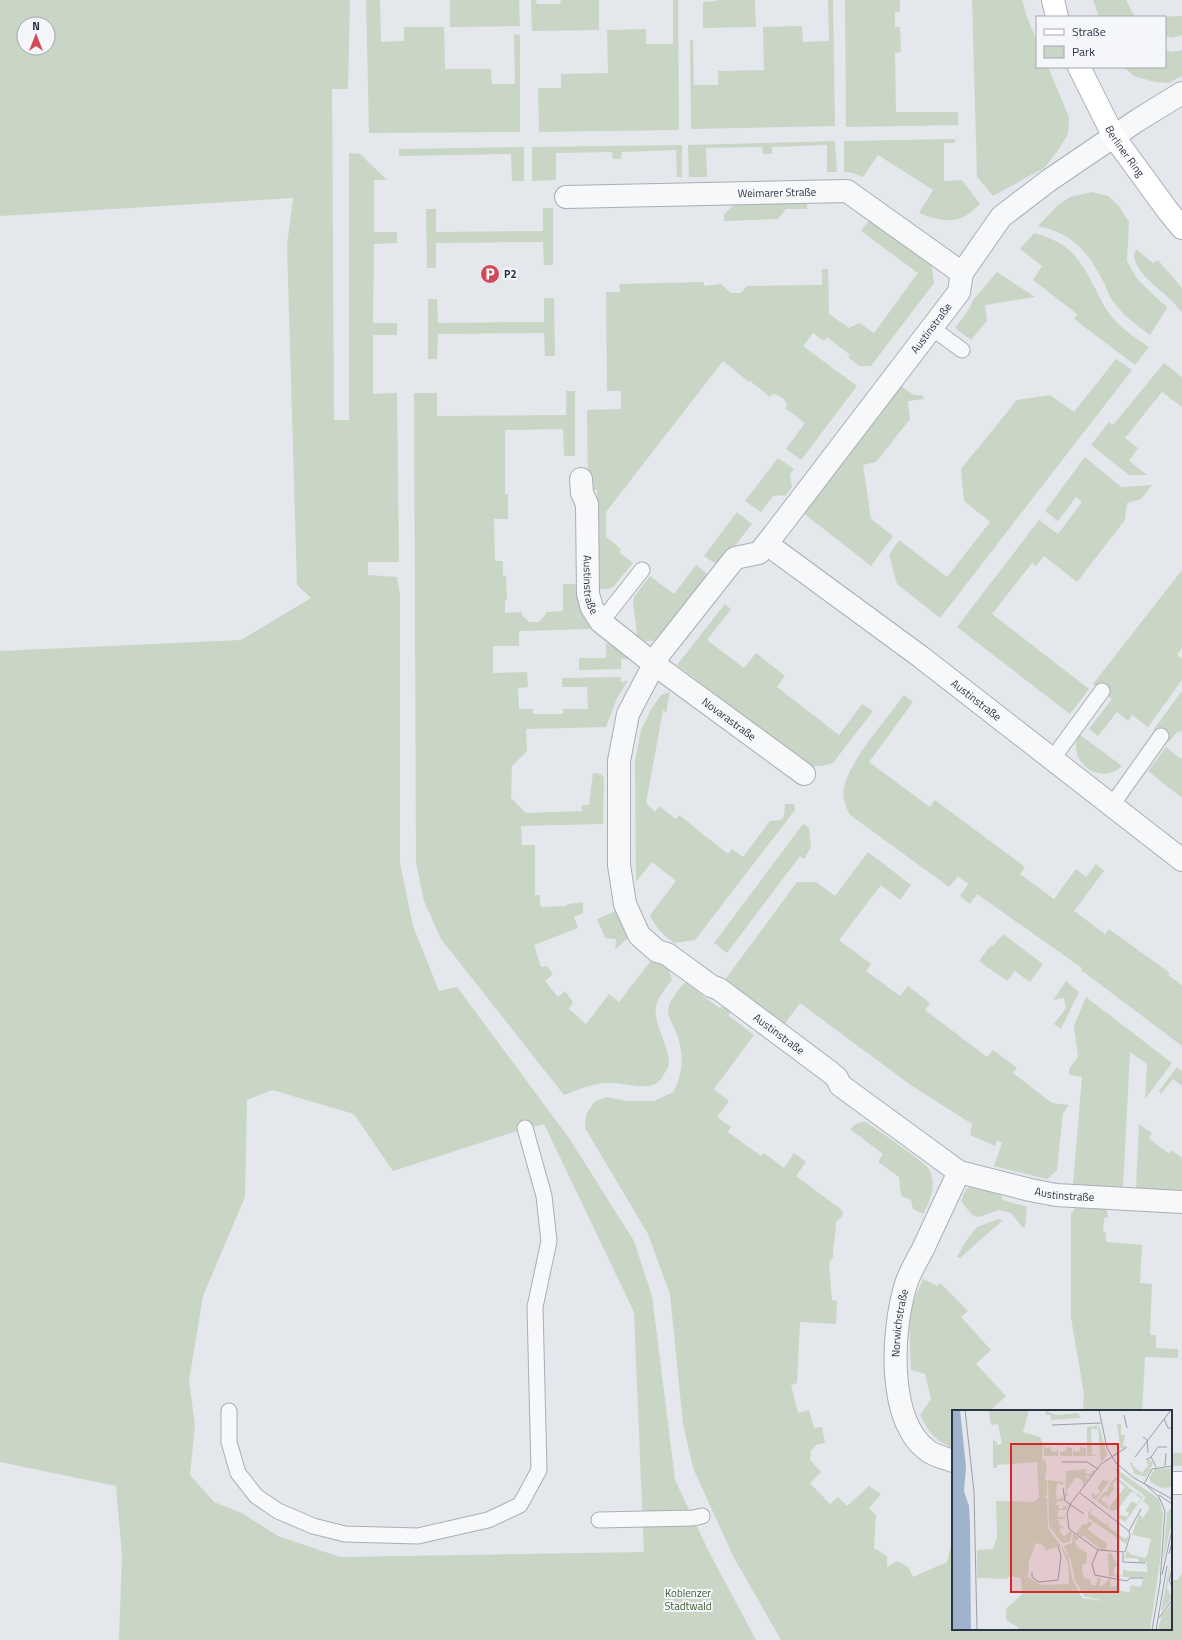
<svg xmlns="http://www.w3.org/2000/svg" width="1182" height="1640" viewBox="0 0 1182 1640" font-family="'Titillium Web',sans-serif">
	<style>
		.green { fill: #c9d6c5; fill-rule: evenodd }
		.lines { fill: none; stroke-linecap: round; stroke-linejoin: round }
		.lane-casing { stroke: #a9aeb7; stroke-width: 17 }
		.street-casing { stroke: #a9aeb7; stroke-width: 24 }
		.secondary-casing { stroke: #a9aeb7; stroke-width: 24 }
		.lane { stroke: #f7f8fa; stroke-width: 15 }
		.street { stroke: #f7f8fa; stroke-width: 22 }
		.secondary { stroke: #fff; stroke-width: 22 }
		.labels { text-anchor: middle; stroke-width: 4; stroke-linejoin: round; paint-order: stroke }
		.street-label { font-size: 11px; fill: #2b3445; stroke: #f4f6f9 }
		.poi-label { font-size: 11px; font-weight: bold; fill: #2b3445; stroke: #f4f6f9; text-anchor: start }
		.park-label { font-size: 11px; fill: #3f6138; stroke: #f4f6f9 }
		.inset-road { fill: none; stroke: #9a9fa9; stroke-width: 1 }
		.view { fill: #d62828; fill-opacity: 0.15; stroke: #d62828; stroke-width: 2 }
		.inset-edge { fill: none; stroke: #2b3445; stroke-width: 2 }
	</style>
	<rect width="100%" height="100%" fill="#e4e7ec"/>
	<path class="green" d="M0,0h350l-2,89h-16l2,331h15v-267l11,1 27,26h-13v52h23v11l-23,1 -1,79h24v12h-24v59l24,-1 2,169h-31v13l29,2 3,18v268l13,63 26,65 18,-4 112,151 65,103 18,55 23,184 33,70 48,90h-637l3,-84 -6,-70 -116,-24v-811l241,-11 70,-42 -14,-13 -10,-340 6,-47 -293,18zM24,24h24v24h-24zM272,1090l82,24 39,57 121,-39 30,-8 90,188 10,240 -304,5 -62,-21 -36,-23 -28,-11 -24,-27 5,-50 -6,-44 14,-85 42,-99 2,-97z
		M366,0h14l1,42 23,-1v-14h40l1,42h46l1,15h23l-1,-50 6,1v97l-151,1z
		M450,0h69l1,26 -70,1z
		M531,0h5l1,4h23l1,-4h38v30l-67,1z
		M673,0h5l1,130 -140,2 -1,-44h23v-14l47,-1 -1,-43 39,-1v15h27z
		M717,0h38l1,27 -53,1v-26l14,-1z
		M828,0h5l2,126 -144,3 -1,-89h3l1,45h24v-14l46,-1 -1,-43 39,-1 1,16 26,-1z
		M845,0h55v12h-5v15h5l1,25 -6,1 1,59h62v13l-112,2z
		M972,0h50l5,17 10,24v26h11l21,50 -1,17 -11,18 -13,16 -51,28 -16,-19z
		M1093,0h33l9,17h-36z
		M1182,16v19l-10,3 -7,-2v-19h-14z
		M1165,50l7,2 10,-2v26l-13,7 -14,-1 -21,-6 -10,-9h41z
		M955,139v4h-11v38l18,-1 18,24c-5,4 -9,9 -15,12 -14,9 -33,2 -46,-3l14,-23 -55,-35 -15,22 -10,-4 -9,-1v-31z
		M835,141l2,31h-10v-27l-55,2v7h-9l-1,-7 -56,1 1,29h-18l-1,-32z
		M682,145v32h-5l-1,-27 -54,2 -1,7h-8l-1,-7 -56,1v27l-24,1v-34z
		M524,147v34h-12l-1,-27 -112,2v-7z
		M1092,192l16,4 11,10 10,16 -2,39 10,18 24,23 6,4v2l-17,27c-13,-10 -25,-18 -35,-31 -6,-7 -9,-17 -13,-25 -16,-30 -30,-45 -64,-53l20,-21 12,-8z
		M807,201v8h-21l-8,10 -54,2v-6l12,-13z
		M543,208h10v57h-9l-1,-23 -107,1v25h-9l-1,-59h10v23l107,-1z
		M871,218l60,44 3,21 -63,83h-12l-11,-9 2,-2 -23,-18 -3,4 -11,-8 -10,13 54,40 -56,74 -15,-11 19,-26 -20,-15 2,-2c-2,-8 -7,-11 -15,-12l-2,3 -20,-16 -1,1 -26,-21 -117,151v25l15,12 -2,3 14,11 -19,23 -5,3h-9l-3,-99h-9l-1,-80 34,-1v-18h-14l-1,-99h14l-1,-8 85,-2v4l17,-2 10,9h10l6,-7 75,-1v-16h6l1,45 20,14 10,-5 15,10 44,-60 -57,-42z
		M1034,233c37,10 45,25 62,57 3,6 6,13 10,19 11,17 27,27 43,38l-14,18 -61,-46 3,-5 -44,-34 9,-14 -22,-17z
		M1137,250l16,13 5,-3 24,28v24c-5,-3 -6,-8 -10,-11 -11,-11 -43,-32 -37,-50z
		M997,272l38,25 -50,8 2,16 -16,19 -16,-12 15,-20 3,-8z
		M544,298h10l1,58h-10l-1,-23 -106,1 -1,25h-9v-60h9l1,24 106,-1z
		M1116,359l16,11 -192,248 -43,-34 -8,-29 10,-15 48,37 43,-55 -26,-21 -3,-32 56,-69 33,-5 24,17z
		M1164,363l18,14v30l-20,-15 -37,46 13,10 -9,13 18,14h-18l-38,-30 18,-23 4,3z
		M899,385l15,10h7l4,4 -17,2 2,18 -34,43 -13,3 8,54 22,17 -22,30 -69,-54z
		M566,391h9v65h-11l-1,-27 -58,1v64h3v25h-14l1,42h8v14l3,1 1,24h-2v13l17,-1v3l7,7h10l7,-8v-2l17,-1v-27h15c0,20 2,30 14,45l-73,2v15h-26v27l34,-1 1,15 -10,1 1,21h14v5h30v-5h25l-1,-22h-25v-9l59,-1v5l7,-1 -11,17 -11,29 -80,2 1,22 -15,15 -1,32 15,15 56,-2v-6h7l4,-32 8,1 3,4 -1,46 -82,2 1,19h13v50h5v10l2,2 24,-1 2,-2 15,-2v11l-9,4 4,11 -44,17 7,22 6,-1 6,8 -8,7 13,16 7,-6 8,11 -4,7 17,15 23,-30 10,8 34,-44 16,12 3,10c-5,6 -10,13 -14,20 -9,21 11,42 11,63 0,3 -3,8 -5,11 -10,23 -41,6 -59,9 -14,1 -28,7 -41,12l-123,-156 -17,-38 -8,-39 -2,-469h23v23l129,-1z
		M1085,457l36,30 31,-2 -11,14 -14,4 -2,17 -48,62 -33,-26 -8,10 -4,-3 -40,51 97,75 -19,25 -113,-87 82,-107 19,14 24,-32 -6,-5 -18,24 -13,-10z
		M778,458l16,11 -4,5 2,13 -6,8 -13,1 -12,16 -16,-11z
		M737,512l15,12 -33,42 -15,-10z
		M696,565l15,12 -50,64h-16l-8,-6 -4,-33 1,-5 16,-21 24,18z
		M1182,570v78l-5,7 5,4v21l-34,47 -16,-12 -4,6 -11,-9 -19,24 -9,-7 23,-30 -19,-15z
		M725,604l6,5 -24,31 37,28 12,-15 29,23 -8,11 62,48 23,-31 11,7 -40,52 -11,3h-11l-134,-101z
		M610,643l19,13v3h-8v10l-42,1v-12h27v-14z
		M1182,691v39l-1,2 -3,-1 -9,11 -16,-12z
		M670,692l-4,21 -3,-3 -17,93 9,9 4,-6 17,13 3,-4 49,39 4,-5 11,8 27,-36 11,-1 3,-4 1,-12h9l1,6 -100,130 -21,3c-10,-8 -19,-15 -24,-28l26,-34 -24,-19 -16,20 -1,-121 6,-31 11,-22 9,-13z
		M904,695l9,7 -44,60 61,45 5,-7 90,67 -5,7 34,25 22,-30 10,8 10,-13 8,7 -30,40 31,23 4,-5 61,44 -2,2 14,10v61l-101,-76 1,-2 -105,-74 -7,10 -10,-8 8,-12 -10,-8 -9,11 -99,-72c-4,-8 -8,-17 -6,-27 5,-27 43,-69 60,-93z
		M1079,734l43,32c-23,21 -56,-5 -43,-32z
		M1166,747l15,12 1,-2v41l-34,-27z
		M803,824l6,3 2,20 -7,12 -4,-3 -73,97 -13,-10z
		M868,852l43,33 -11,15 -19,-15 -42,55 32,24 -5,7 34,25 8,-10 22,17 -5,7 62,47 6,-7 24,18 -4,5 39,30 17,2 -6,8 -6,57 -10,9 -53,-13 8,-23 -5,-3 -2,6 -25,-11 2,-11 -60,-38 -112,-83 -16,22 -60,-44 73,-99h19l19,14z
		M618,910l10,23 -1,6 -12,11 1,-11 -11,-1 -8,-19z
		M1003,934l40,30 -13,18 -15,-11 -8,10 -28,-20 12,-16 2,1z
		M1066,981l13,11 -18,37 -7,-5 12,-16 -2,-10 -11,2z
		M686,983l33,25 7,-2 4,1 -1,9 25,19 -40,54 15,12 -12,16 14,10 -3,5 33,24 3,-3 20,15 10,-15 12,9 -10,14 46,34 1,6 -7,6c0,13 -3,22 -3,35l-4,6 3,37 5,1 -1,23 -36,-2 -3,61 -6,2 7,28 11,-3 5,18 8,-1 3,16 -9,2 -5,6 -1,9 11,12 -11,11 20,21 8,-7 9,9 22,-20 12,8 -12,14 7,7 -2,33 13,8v11l10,-6 11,6 5,10 34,-15 6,-24v91h218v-49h7l4,-7v67h-401l-48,-84 -40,-88 -10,-44 -13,-130 -22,-60 -63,-106 1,-13 8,-13 12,-5 21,4h27l19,-9c11,-19 11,-40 3,-60 -2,-6 -8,-14 -8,-20 0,-11 9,-19 14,-27z
		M1086,997l86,66 -27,36 2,-35 -17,-12 -7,136 -50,-4 9,-107 -13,-2v-6l9,-12 -4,-31z
		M1177,1067l5,4v15l-9,-7 -12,15 -2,-3z
		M861,1122h5c10,7 60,41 63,47 8,16 2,30 -6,45l-10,-5 -2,-9 -10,-4 -2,-19 -21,-15 5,-8 -33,-25 6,-5z
		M1139,1124l13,9 -3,5 20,16 2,-4 11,8v32l-46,-1z
		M973,1184l26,4 4,12 24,7 -2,20 -2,1 -12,-15 -12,-3 -20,7 -7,-2 -11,-14 5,-12z
		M1081,1205l23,1 3,5 1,7h-4l-1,14h3v10l36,3 -2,38 12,1 -2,51h6v13l22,1v9l-33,-1 -3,54h-59l1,-17 -13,-76v-104l4,-6z
		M999,1219l4,1 -43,38 -3,-1 9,-16 11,-14z
		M923,1279l15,7 2,-3 28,28 -7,6 30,33 -15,14 30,32 -16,15h-37v37c-20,-9 -23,-14 -33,-33l11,-16 -6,-25 -14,-4 -2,-50 1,-11z
		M1171,1453h11v13h-11z"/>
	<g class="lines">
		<defs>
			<path id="lane" d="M932,328l30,22
				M601,622l41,-52
				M1053,758l49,-67
				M1112,805l49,-69
				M229,1411v31l9,31 18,23 22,15 35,15 32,8 73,2 70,-16 32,-15 19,-35 -4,-163 14,-66 -5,-45 -19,-68
				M599,1520l94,-2 9,-2"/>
			<g id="street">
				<path id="s1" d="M1182,93l-44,27 -90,61 -47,36 -39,56 -3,19 -184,241 -16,20 -24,5 -75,95 -32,61 -9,47v104l6,39 14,31 18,16 10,3 44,32 8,3 111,83 7,6 3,7 119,87 71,18 26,5 126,7"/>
				<path id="s2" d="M566,197l281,-6 115,82"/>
				<path id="s3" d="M581,479l1,14 5,11 1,90 4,14 9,14 53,42 150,110"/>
				<path id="s4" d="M767,544l154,113 261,203"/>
				<path id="s5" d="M953,1461c-8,-3 -18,-5 -25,-10 -42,-31 -36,-122 -22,-167 4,-12 11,-24 17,-35 12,-26 24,-52 36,-77"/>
				<path d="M1171,1483h11"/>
			</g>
			<g id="secondary">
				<path d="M1053,0l4,17"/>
				<path id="s6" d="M1079,67l35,70 54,74 14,17"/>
			</g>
		</defs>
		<use href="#lane" class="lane-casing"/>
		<use href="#street" class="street-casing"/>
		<use href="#secondary" class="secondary-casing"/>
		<use href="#lane" class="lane"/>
		<use href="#street" class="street"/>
		<use href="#secondary" class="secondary"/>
	</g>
	<defs>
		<symbol id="parking-disc" viewBox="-11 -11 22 22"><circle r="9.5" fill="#d1495b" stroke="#f4f6f9"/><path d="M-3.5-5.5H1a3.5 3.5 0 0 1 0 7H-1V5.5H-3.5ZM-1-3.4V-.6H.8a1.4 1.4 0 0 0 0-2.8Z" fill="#fff"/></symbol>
	</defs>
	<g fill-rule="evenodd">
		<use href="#parking-disc" x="479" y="263" width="22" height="22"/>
	</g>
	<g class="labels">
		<g class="street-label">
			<text dy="4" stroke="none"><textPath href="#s6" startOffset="96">Berliner Ring</textPath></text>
			<text dy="4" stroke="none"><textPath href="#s2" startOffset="211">Weimarer Straße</textPath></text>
			<text transform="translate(931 328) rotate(-53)" y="4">Austinstraße</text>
			<text dy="4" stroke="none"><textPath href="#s3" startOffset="107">Austinstraße</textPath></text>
			<text dy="4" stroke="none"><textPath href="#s4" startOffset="261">Austinstraße</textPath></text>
			<text dy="4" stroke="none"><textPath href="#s3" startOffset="308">Novarastraße</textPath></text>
			<text dy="4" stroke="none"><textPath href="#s1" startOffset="1248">Austinstraße</textPath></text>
			<text dy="4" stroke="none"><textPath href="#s1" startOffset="1584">Austinstraße</textPath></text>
			<text dy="4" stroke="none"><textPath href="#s5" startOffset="164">Norwichstraße</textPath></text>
		</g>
		<g class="poi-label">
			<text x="504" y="278">P2</text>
		</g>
		<g class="park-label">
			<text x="688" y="1597">Koblenzer<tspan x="688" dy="13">Stadtwald</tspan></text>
		</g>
	</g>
	<g transform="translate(952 1410)">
		<rect width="220" height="220" fill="#e4e7ec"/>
		<path d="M37,0h40l-6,22 17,5 3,7 -2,38 2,-24 4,7 -2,15h2v15l-3,1 3,2 1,30 20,28 4,22 10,20 22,3 -20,-5 -9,-16 -4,-19 -7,-15 8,-3 1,-10 6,5 -4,4 2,5 10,6 -1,11h-3l-1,5 2,9 6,1 1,6h5l2,-7h3l-2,8h3l8,-8 1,9 7,-1 1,4 10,3 2,-8 10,2 2,-9 -20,-1v-8l4,2 21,1 -2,-8 3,-1 -10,-1 -2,-4h-12v-2l3,-6 2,4 14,4 3,-2 4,-17 -19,-4 7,-21 4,4 7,-11 -7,-6 -4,5 7,-9 -29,-22 1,-2 -5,-6 46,32 4,15 -3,47 -10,69h-132v-3l-12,-7v-11l16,-15 -1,-16 -11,-2 -4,3 -29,-1v-28l16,-1 4,-12 -1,-36 37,1 6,-4 -2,-36 -40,3v3h-4v-28l4,2v3l5,-1 -4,-20 -7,1zM84,133l7,2 3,5 14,-4 8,17 1,21 -27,1 -14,-8 1,-16zM93,0l11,5 22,-2 3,5 -30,2v-5h-5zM165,14h4v11h4l-2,10 3,1 -3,3 -8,-3h5zM142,15h4l1,1 8,29 -6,7 -3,-36zM145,16v4l-6,-2 1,26 5,2h-10v-29zM92,34l2,4 5,-1v4l5,1 2,-4v8h-14zM120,34v12h-12v-4l6,-1v-4l6,1zM134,34v12h-13v-8l1,4 6,-1v-4l6,1zM196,50h2l3,4 -7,13 -11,-3 -5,-10 2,-2 1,4 9,7 7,-9 -3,-1zM138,54l5,6 -5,7 -6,-2 4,4 -5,7 -1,-6 -6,-3 -10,14 2,4 -3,3 1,-27 20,-2v4l4,1 4,-5zM220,58v19l-10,1 -12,-6 -1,-4 6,-9zM160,67l-16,23 -4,-3v-4l4,3 4,-4 -2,-5 5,-7 5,1zM164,67l13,10 -7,11 7,-10 7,5 -5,-1 -14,18 -7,1v-5l15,-19 -9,-7 -3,4 1,3 -5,-2zM96,70l14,2 1,-2v5l-6,-2 -1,12 1,5 6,-3 1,4h-6l-3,4h4v4l5,-1 -2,-2h6l-2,4h-7l-2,6 6,2 2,-3v4h-7l2,7h4l-5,4 5,7 6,-6 2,2 -2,9 -8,1 -13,-17zM157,76l6,2 -7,9 -3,-2 -4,5 8,6 -1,3 -11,-8 8,-10 2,1zM185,83l6,4 -18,25 -7,-5 2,-2 7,2 2,-4 -4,-2 7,-10 5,3 4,-6 -5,-3zM141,97l-3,6 16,12 4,-3 -2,5 17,12 4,-4 -3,9 -38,-26v-5zM220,97v14l-9,41 4,-49zM137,111l4,3 -6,5 20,15 -1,6h-5l-18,-15 -1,2 -6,-4 7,-9 3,1zM220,142l-5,36 5,10 -11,14zM159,143l6,13 -3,1v8l6,1 2,-3 -1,4 -12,-1 -1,-22zM220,193v27h-14l4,-15z" fill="#c9d6c5" fill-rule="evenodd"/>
		<path d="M0,0h8l6,57 -2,24 5,15 1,20 1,104h-19z" fill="#9fb4cc"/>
		<path class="inset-road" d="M13,0l9,82 3,138M147,0l8,38 9,15 18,15 38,21M172,5l3,13M212,9l4,9h4M100,15l49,-2M191,27l4,3 1,13M183,47l36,-47M199,47l7,-10h9M194,50l5,-3 5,10M110,52h25l11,7M213,56l1,-13M192,74l8,-15 20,-3M193,74l14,13 6,14 -5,73M111,78l2,13 19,13M128,83l49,38 1,5 -5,16 -27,-2 -29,-21 -2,-16 4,-10 30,-39 26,-17M207,85l13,9M177,121l12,-22M146,140l-6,14 3,11 32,6 3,-3h13M171,143v9l22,1M217,144l3,-12M80,162v5l7,5 19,-2 3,-24 -3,-10M210,165l10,-45M220,176l-3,-5 3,-12M207,208l13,-18M200,220l8,-47M204,220l11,-64"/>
		<path class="view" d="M59,34h107v148h-107z"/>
		<rect width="220" height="220" class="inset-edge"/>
	</g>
	<rect x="1036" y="16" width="130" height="52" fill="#f4f6f9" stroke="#a4a8b1"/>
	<rect x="1044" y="29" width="20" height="6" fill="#ffffff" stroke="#a4a8b1"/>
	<text x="1072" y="36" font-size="12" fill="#2b3445">Straße</text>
	<rect x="1044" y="46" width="20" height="12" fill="#c9d6c5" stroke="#a4a8b1"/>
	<text x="1072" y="56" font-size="12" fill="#2b3445">Park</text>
	<g transform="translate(36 36)"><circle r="19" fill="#f4f6f9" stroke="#a4a8b1"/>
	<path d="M0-3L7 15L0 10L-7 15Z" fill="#d1495b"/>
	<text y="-6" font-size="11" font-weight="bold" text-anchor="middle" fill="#2b3445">N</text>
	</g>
</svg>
